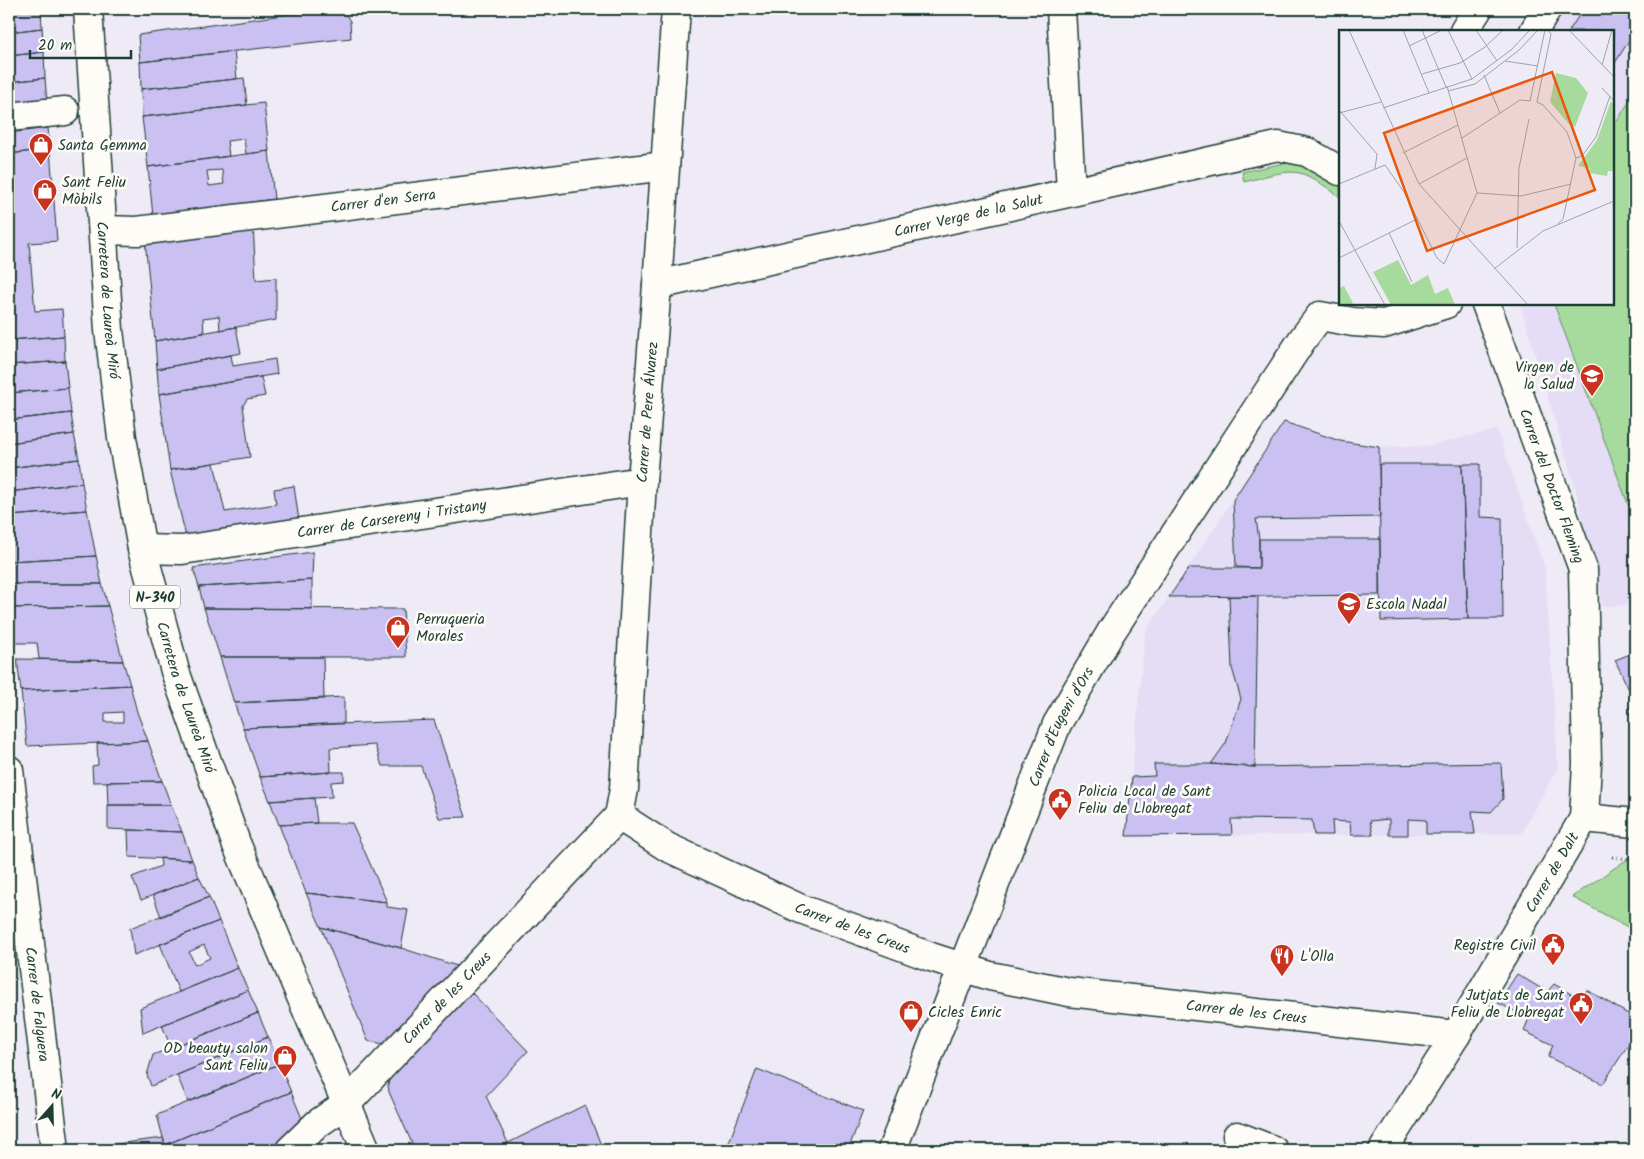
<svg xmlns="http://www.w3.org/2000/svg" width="1644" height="1159" viewBox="0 0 1644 1159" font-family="Kalam,sans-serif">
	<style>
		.built { fill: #e4ddf5 }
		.green { fill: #a7db9d; stroke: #638c68 }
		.building { fill: #cbc0f2; stroke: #1f3d34; fill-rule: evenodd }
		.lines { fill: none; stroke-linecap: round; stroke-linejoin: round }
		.minor-casing { stroke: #1f3d34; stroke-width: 31 }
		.major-casing { stroke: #1f3d34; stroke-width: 31 }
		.path { stroke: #1f3d34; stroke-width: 3; stroke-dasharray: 1 4; stroke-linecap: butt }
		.minor { stroke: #fdfcf7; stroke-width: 28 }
		.major { stroke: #fdfcf7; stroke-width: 28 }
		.labels { text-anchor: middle; stroke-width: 5; stroke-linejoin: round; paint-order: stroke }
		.shield { fill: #fdfcf7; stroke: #62766e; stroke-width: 1 }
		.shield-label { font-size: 14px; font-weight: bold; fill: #1f3d34 }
		.poi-label { font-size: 15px; fill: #1f3d34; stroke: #fdfcf7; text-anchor: start }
		.street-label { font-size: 15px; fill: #1f3d34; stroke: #fdfcf7 }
		.inset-road { fill: none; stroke: #9ba5a8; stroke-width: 1 }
		.view { fill: #e8590c; fill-opacity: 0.15; stroke: #e8590c; stroke-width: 2.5 }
		.inset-edge { fill: none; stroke: #1f3d34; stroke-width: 2.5 }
	</style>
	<rect width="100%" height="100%" fill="#eeeaf6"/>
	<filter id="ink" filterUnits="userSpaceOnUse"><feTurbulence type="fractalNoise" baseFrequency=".02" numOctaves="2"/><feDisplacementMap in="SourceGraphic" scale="10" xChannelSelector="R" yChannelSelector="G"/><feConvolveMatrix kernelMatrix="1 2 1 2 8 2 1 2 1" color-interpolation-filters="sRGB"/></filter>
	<g filter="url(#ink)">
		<path class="built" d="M1567,9h68v595l-32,3 -27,-117 -56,-186h93v-273h-61z
			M1284,422l56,19 39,6 48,-1 70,-16 48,139 13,198 -37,67 -395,2 19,-203z"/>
		<path class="green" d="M1635,92v421l-6,-6 -75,-203h59v-176z
			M1285,163c22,-1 38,11 55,22v12c-11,-8 -24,-18 -37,-23 -18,-6 -41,4 -59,8l-2,-10z
			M1635,854v77l-63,-34z"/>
		<path class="building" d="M9,9h32l1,19 -33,4z
			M342,9l8,12 1,17 -211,24 -2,-27 167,-23z
			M1583,9h52v22l-22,35v-35h-44z
			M42,28l2,24 -35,4v-24z
			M234,51l3,28 -96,10 -1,-27z
			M44,52l1,26 -36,4v-26z
			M45,78l2,25 -38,5v-26z
			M244,78l3,27 -105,12 -1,-28z
			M264,103l5,48 -23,3 -2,-15 -17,2 2,15 -81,11 -6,-50z
			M48,128l2,21 -41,5v-21z
			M50,149l7,92 -28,2 6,68 27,-2 2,27 -55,4v-186z
			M269,151l5,48 -121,17 -5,-49zM222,170l2,14 -15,2 -2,-15z
			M253,224l3,56 20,-2v42l-56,10 -1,-14 -16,2 1,15 -49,8 -10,-101z
			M236,327l5,26 -84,16 -2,-28z
			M64,336l1,25 -56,4v-25z
			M231,355l2,11 42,-7 2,15 -118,20 -2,-25z
			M65,361l3,27 -59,5v-28z
			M261,377l4,19 -18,3 -4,7 7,51 -80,13 -11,-76z
			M68,388l3,25 -62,7v-27z
			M71,413l3,21 -65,9v-23z
			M1284,422l56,19 39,6 1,70 -124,2 3,20v29l-23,-1 -3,-67z
			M74,434l5,25 -70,9v-25z
			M79,459l3,24 -73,9v-24z
			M214,463l11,49 51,-8 -2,-15 20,-3 5,35 -113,16 -16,-67z
			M1379,464h83l6,155 -87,2z
			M1462,464h18v53l22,1 1,101h-35z
			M82,483l5,27 -78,6v-24z
			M87,510l9,46 -87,5v-45z
			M1259,539h121v56l-211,2 20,-29h70z
			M313,552l-1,28 -113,7 -6,-19z
			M96,556l6,28h-93v-23z
			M312,580v29l-108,-1 -5,-21z
			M9,584h93l6,22 -99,2z
			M1229,596h29l-3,171 -44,-3 15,-21 15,-44 -9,-31z
			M108,606l15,55 -84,-2 -2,-16h-23l-5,-23v-12z
			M204,608l199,1 3,48h-186z
			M1635,652v72l-5,-14 1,-16 -16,-34z
			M220,657h103l1,42 -90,4z
			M17,659l106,2 7,24 -109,6z
			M130,685l7,27 11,29 -121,5 -6,-55zM123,712v10h-18v-9z
			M344,697v26l-101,5 -9,-25z
			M434,720l32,97 -27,1 -18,-52h-39l-7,-21 -45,3 1,24 -71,5 -17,-49z
			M148,741l14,40 -69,1 -1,-16 6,-1 -1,-22z
			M1501,763l2,36 -12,13 -19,-1 3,23h-49v-14l-18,-1v16h-19v-16l-19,2 3,14h-22l-1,-13 -18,-1 1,14h-19l-2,-15 -81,-1 1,16 -106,1 6,-59 23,-1 -1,-12h57l44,3z
			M331,772h13v9l-13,1 1,15 -18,1 -44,3 -10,-24z
			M162,781l9,24h-63l-1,-23z
			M314,798l3,25 -38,2 -9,-24z
			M108,805h63l11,27 -74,-3z
			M317,823h35l35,79 -81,-9 -27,-68z
			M128,830l54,2 10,28 -63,-3z
			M160,858l32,2 7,17 -58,23 -9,-23 29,-11z
			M199,877l10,20 -48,20 -8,-22z
			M306,893l81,9v5l21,3 -7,38 -80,-21z
			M209,897l10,24 -85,34 -4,-27z
			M219,921l19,47 -59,24 -19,-48zM204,945l6,13 -15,7 -6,-13z
			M321,927l80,21 56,18 -73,78 -16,-3z
			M238,968l10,22 -105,43 -3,-25z
			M1517,974l30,18 7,-8 27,16 6,-10 48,28v16l-32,50 -55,-27 5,-12 -29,-14 5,-13 -31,-15z
			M248,990l10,23 -87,35 -9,-23z
			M471,992l57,59 -42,45 22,47 -16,7h-77l-26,-58 -1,-7 1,-6z
			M258,1013l10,24 -117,49 -4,-11 6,-20z
			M268,1037l11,27 -91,38 -11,-27z
			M279,1064l12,28 -126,53 -8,-30z
			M757,1069l106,42 -15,39h-122z
			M291,1092l12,29 -29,29h-206l95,-12 2,7z
			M585,1105l18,45h-111l16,-7z"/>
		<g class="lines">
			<defs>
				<g id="minor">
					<path d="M1061,9l10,182"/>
					<path d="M1464,31l14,-22"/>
					<path d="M1534,31l13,-22"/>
					<path d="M9,117l56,-6"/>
					<path id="s1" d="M103,230l34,1 528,-65"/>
					<path id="s2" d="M657,285l621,-139 29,6 33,19"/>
					<path id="s3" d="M142,549l40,1 460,-69"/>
					<path id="s4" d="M9,770l46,380"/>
					<path id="s5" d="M619,816l5,-27 18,-308 15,-196 19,-276"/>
					<path d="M1584,818l51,5"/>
					<path d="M1237,1136l36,14"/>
					<path id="s6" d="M290,1150l27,-26 29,-20 273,-288 48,31 134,62 130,48 59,19 79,16 387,43"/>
					<path id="s7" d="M892,1150l165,-426 54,-92 191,-292 18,-24 33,6 31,2 62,-20"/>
					<path id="s8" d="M1383,1150l73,-115 128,-217 3,-54 -4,-195 -97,-265"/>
				</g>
				<g id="major">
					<path id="s9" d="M88,9l21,321 13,108 20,111 33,122 61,172 130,307"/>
				</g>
			</defs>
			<use href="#minor" class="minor-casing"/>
			<use href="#major" class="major-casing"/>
			<path class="path" d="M1612,857l16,2 7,4"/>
			<use href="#minor" class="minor"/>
			<use href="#major" class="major"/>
		</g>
	</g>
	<defs>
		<symbol id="shop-pin" viewBox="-11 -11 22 30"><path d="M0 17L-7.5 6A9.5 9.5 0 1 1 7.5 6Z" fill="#c8321e" stroke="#fdfcf7"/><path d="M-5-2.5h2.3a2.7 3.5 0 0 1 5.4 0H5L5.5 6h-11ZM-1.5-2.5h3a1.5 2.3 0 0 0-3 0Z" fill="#fff"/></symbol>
		<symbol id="school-pin" viewBox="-11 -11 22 30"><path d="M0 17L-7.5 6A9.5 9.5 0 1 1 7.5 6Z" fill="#c8321e" stroke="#fdfcf7"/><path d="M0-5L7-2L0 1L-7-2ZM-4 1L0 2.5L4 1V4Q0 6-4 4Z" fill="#fff"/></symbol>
		<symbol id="civic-pin" viewBox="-11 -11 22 30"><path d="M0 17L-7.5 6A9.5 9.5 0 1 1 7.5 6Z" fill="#c8321e" stroke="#fdfcf7"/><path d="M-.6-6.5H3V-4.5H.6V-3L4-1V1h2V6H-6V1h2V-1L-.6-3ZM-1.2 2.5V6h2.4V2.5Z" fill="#fff"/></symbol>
		<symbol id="restaurant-pin" viewBox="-11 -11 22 30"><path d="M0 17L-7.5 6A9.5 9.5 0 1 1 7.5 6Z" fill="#c8321e" stroke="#fdfcf7"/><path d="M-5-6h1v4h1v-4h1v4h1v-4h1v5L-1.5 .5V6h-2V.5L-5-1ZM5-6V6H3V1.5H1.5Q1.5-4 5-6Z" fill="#fff"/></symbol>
	</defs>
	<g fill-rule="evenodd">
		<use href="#shop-pin" x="27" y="131" width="28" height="38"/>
		<use href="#shop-pin" x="31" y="177" width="28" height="38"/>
		<use href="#school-pin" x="1578" y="362" width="28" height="38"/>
		<use href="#school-pin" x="1335" y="590" width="28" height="38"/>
		<use href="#shop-pin" x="384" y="614" width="28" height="38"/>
		<use href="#civic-pin" x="1046" y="786" width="28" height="38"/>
		<use href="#civic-pin" x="1539" y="931" width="28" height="38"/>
		<use href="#restaurant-pin" x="1268" y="942" width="28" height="38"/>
		<use href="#civic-pin" x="1567" y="990" width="28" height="38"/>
		<use href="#shop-pin" x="897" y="998" width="28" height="38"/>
		<use href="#shop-pin" x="271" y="1043" width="28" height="38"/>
	</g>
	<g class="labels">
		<rect class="shield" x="130" y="585.5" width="50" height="23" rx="4"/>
		<g class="shield-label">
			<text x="155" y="602">N-340</text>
		</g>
		<g class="poi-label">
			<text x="58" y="150">Santa Gemma</text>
			<text x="62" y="187">Sant Feliu<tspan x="62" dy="17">Mòbils</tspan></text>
			<text x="1574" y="372" text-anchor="end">Virgen de<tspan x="1574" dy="17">la Salud</tspan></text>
			<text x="1366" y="609">Escola Nadal</text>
			<text x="416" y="624">Perruqueria<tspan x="416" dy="17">Morales</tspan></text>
			<text x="1078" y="796">Policia Local de Sant<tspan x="1078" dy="17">Feliu de Llobregat</tspan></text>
			<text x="1536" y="950" text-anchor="end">Registre Civil</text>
			<text x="1300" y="961">L'Olla</text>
			<text x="1564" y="1000" text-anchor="end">Jutjats de Sant<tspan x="1564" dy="17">Feliu de Llobregat</tspan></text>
			<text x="928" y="1017">Cicles Enric</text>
			<text x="268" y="1053" text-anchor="end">OD beauty salon<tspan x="268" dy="17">Sant Feliu</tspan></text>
		</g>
		<g class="street-label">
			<text dy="5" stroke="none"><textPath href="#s1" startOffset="282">Carrer d'en Serra</textPath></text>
			<text dy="5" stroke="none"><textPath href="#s2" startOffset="319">Carrer Verge de la Salut</textPath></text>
			<text dy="5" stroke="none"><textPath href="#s9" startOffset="292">Carretera de Laureà Miró</textPath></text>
			<text dy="5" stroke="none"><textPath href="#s5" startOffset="405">Carrer de Pere Álvarez</textPath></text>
			<text transform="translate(1552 486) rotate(70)" y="5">Carrer del Doctor Fleming</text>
			<text dy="5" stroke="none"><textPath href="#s3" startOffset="252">Carrer de Carsereny i Tristany</textPath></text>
			<text dy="5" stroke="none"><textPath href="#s9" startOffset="698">Carretera de Laureà Miró</textPath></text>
			<text dy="5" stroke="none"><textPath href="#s7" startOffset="456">Carrer d'Eugeni d'Ors</textPath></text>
			<text dy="5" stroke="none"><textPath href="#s8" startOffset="325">Carrer de Dalt</textPath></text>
			<text dy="5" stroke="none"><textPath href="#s6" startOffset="729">Carrer de les Creus</textPath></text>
			<text dy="5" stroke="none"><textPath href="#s6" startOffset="219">Carrer de les Creus</textPath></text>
			<text dy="5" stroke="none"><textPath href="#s4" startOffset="236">Carrer de Falguera</textPath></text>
			<text dy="5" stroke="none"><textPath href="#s6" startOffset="1134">Carrer de les Creus</textPath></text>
		</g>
	</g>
	<g transform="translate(1339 30)">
		<rect width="275" height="275" fill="#eeeaf6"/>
		<path d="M217,43l20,5 12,15 -13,34 -6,-3 -19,-22zM272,71l3,4v66h-6l-1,5 -18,-3 1,-5 -12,-2 19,-26zM59,230l13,25 17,-10 7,19 13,-6 7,17h-64l-18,-33zM5,256l9,17 -4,2h-10v-17z" fill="#a7db9d"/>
		<path class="inset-road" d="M10,0l70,154 109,121M64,0l26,63M83,0l24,57M109,0l24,49M137,0l21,31M209,0l3,4 -14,68 6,3 24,27 9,26 -13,61 -5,5M230,0l45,47M70,16l33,-16M166,31l33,5M263,35l10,-35M83,44l38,-11 25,-16 18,-17M145,45l16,38M108,56l30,107M263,58l12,13M109,61l27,-7 44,-34 19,-20M44,78l89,-29 39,-29 19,-20M0,80l38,44 -2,15M0,83l42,-11M123,108l58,-38 10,1 15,-71M64,123l55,-28M237,128l6,-2 14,-19 14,-41M0,154l46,-19 19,27 33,66 7,6 33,-71 44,3 50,-12M80,154l48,-26M0,191l46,84M50,203l23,49M178,218l2,-80 10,-49M0,228l78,-39M155,239l49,-38 71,-30"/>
		<path class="view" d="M213,42l43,118 -168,61 -43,-118z"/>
		<rect width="275" height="275" class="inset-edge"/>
	</g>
	<rect width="1644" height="1159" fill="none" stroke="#fdfcf7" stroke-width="30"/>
	<rect x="15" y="15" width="1614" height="1129" fill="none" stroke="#1f3d34" stroke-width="2" filter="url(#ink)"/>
	<g transform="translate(52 1106) rotate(20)" stroke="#fdfcf7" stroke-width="4" paint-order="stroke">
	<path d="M0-4L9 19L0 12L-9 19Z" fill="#1f3d34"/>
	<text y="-8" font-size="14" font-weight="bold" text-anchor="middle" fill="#1f3d34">N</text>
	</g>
	<path d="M30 50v8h101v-8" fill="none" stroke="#1f3d34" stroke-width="2.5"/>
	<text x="38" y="50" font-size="15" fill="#1f3d34" stroke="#fdfcf7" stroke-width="4" paint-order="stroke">20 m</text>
</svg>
